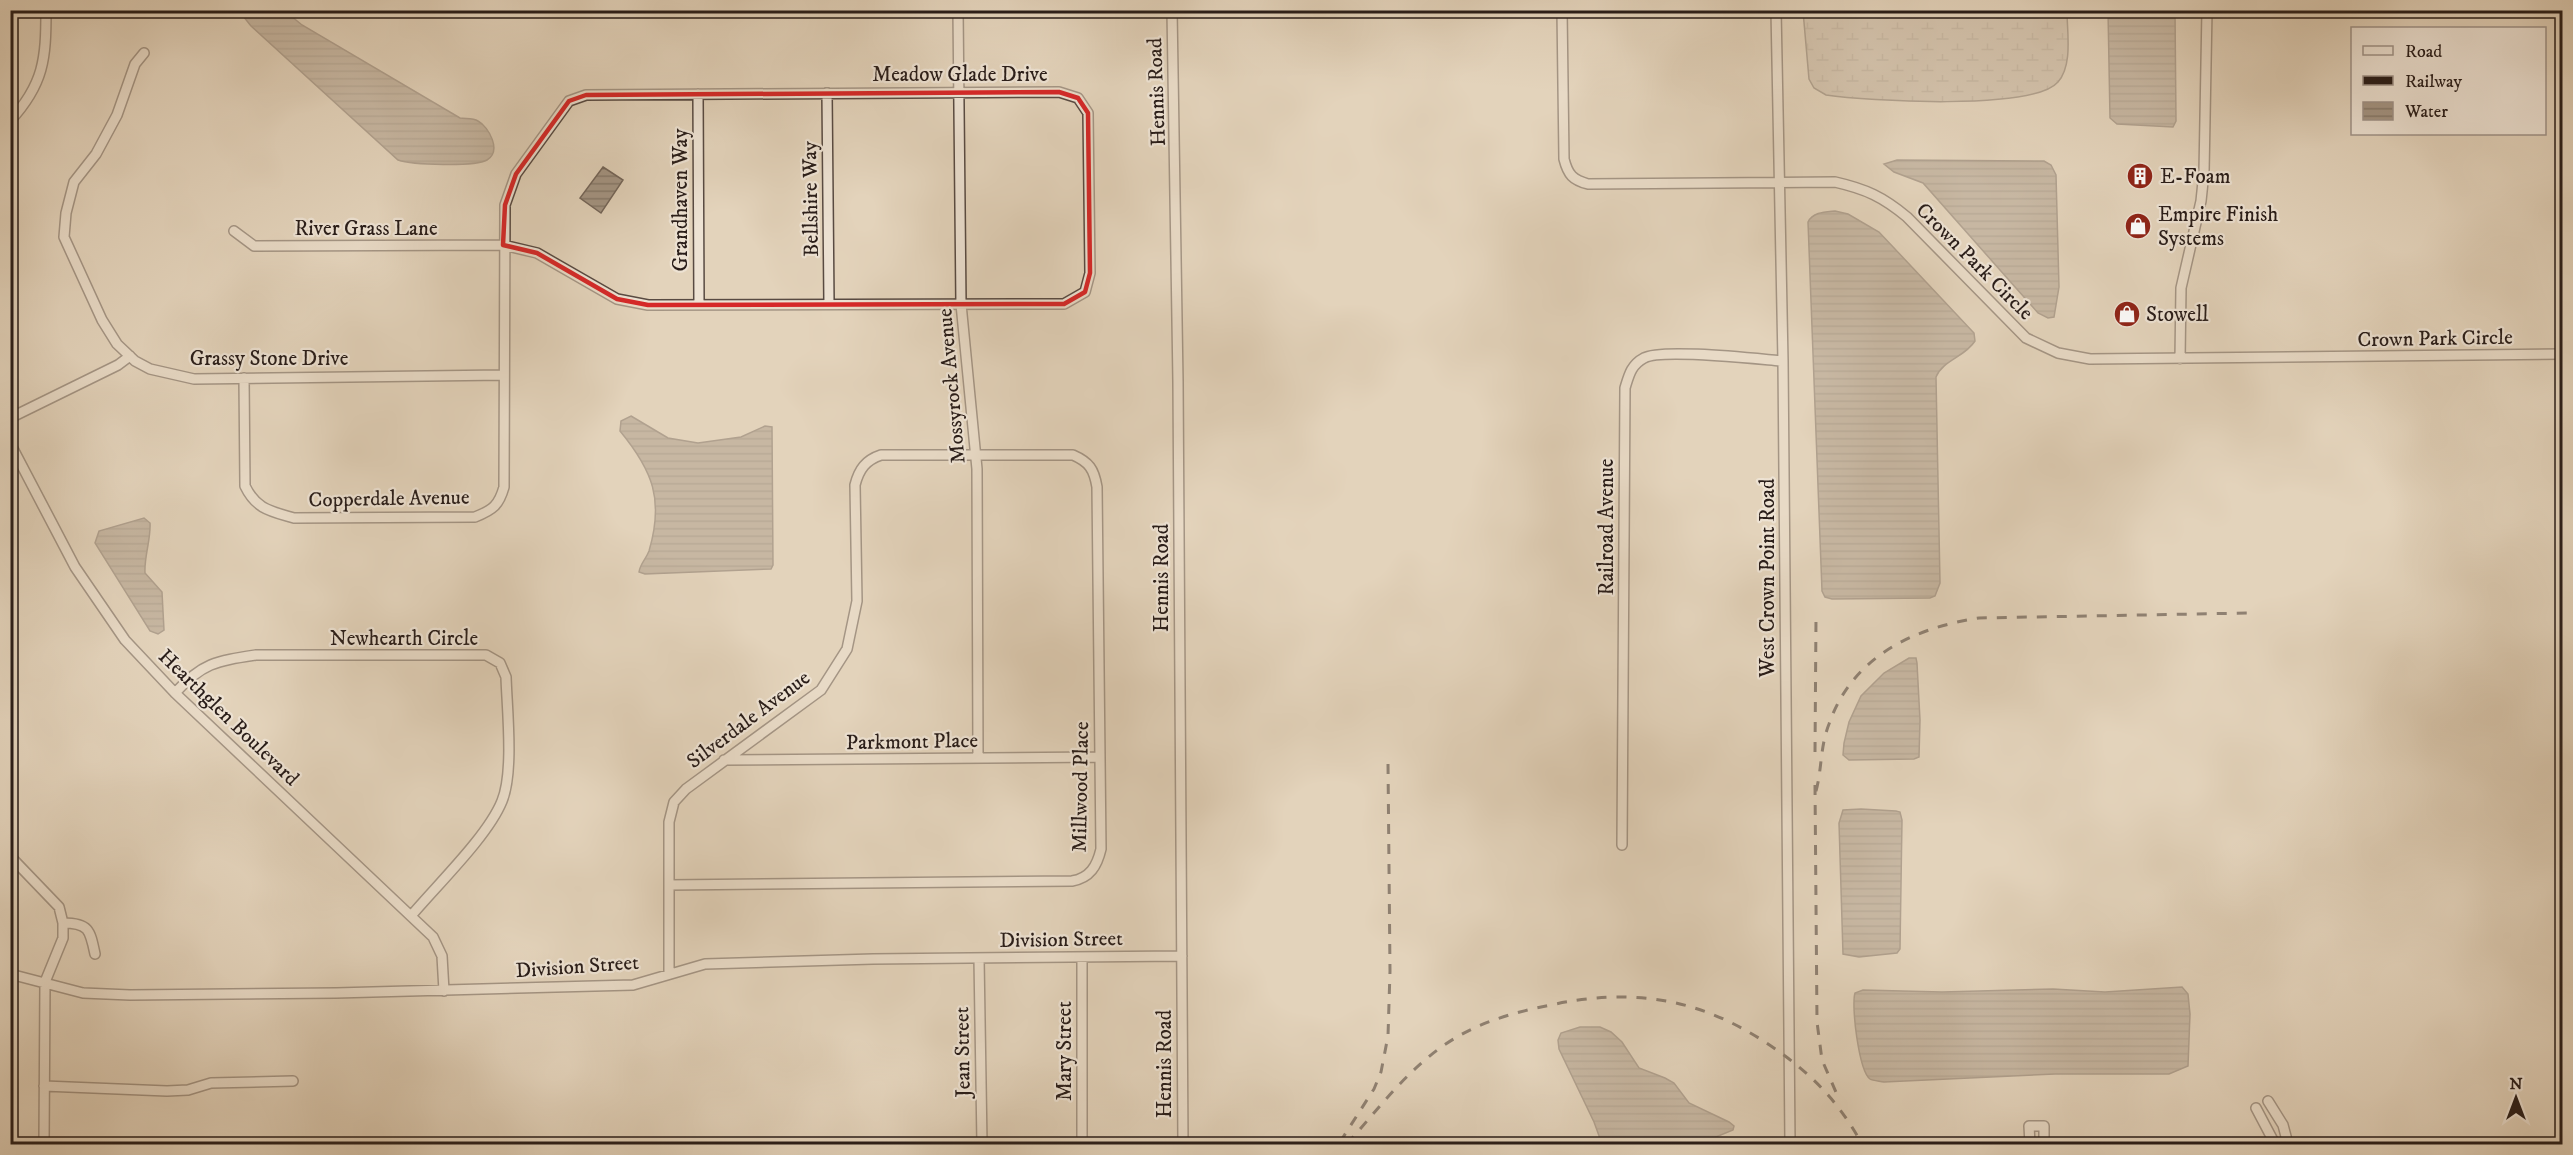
<svg xmlns="http://www.w3.org/2000/svg" width="2573" height="1155" viewBox="0 0 2573 1155" font-family="'IM FELL DW Pica',serif">
	<style>
		.wetland { fill: url(#wetland-marsh); stroke: #76685c; stroke-width: 1.5 }
		.water { fill: url(#water-rules); stroke: #736559; stroke-width: 1.5 }
		.lines { fill: none; stroke-linecap: round; stroke-linejoin: round }
		.minor-casing { stroke: #584a42; stroke-width: 12 }
		.minor { stroke: #ede2d3; stroke-width: 9 }
		.rail { stroke: #291d19; stroke-width: 3; stroke-dasharray: 10 10; stroke-linecap: butt }
		.marked { fill: none; stroke: #d62828; stroke-width: 4.5; stroke-linejoin: round }
		.labels { text-anchor: middle; stroke-width: 4.5; stroke-linejoin: round; paint-order: stroke }
		.street-label { font-size: 21px; fill: #291d19; stroke: #ede2d3 }
		.poi-label { font-size: 21px; fill: #291d19; stroke: #ede2d3; text-anchor: start }
	</style>
	<defs>
		<pattern id="wetland-marsh" width="20" height="14" patternUnits="userSpaceOnUse" patternTransform="scale(1.5)"><rect width="20" height="14" fill="#c3b49f"/><path d="M1 5h8M5 5V1M11 12h8M15 12V8" fill="none" stroke="#a89a88"/></pattern>
		<pattern id="water-rules" width="6" height="5" patternUnits="userSpaceOnUse" patternTransform="scale(1.5)"><rect width="6" height="5" fill="#a49584"/><path d="M0 2.5h6" fill="none" stroke="#86796b"/></pattern>
	</defs>
	<rect width="100%" height="100%" fill="#e3d3bb"/>
	<filter id="stains"><feTurbulence type="fractalNoise" baseFrequency=".00333" numOctaves="4"/><feColorMatrix values="0 0 0 0 .2 0 0 0 0 .09 0 0 0 0 .02 0 0 0 .5 -.17"/></filter>
	<radialGradient id="worn" r=".72"><stop offset=".6" stop-color="#630" stop-opacity="0"/><stop offset="1" stop-color="#630" stop-opacity=".3"/></radialGradient>
	<path class="wetland" d="M1803,11h264c0,21 6,54 -9,71 -25,29 -192,19 -232,13l-12,-7 -5,-9z"/>
	<path class="water" d="M239,11h46l17,14 158,93c6,1 13,0 18,3 11,6 24,30 9,39 -12,7 -75,5 -89,0l-147,-134z
		M2108,11h67l1,110 -3,6 -56,-3 -7,-6z
		M1897,160l147,1 7,4 5,10 3,112 -5,30 -6,1 -10,-5 -115,-130 -29,-11 -10,-8z
		M603,167l20,13 -22,33 -21,-15z
		M1835,211l13,3 31,18 95,101 1,8c-10,16 -32,19 -39,36l4,206 -5,13 -5,2 -98,1 -7,-2 -3,-6 -14,-369c5,-10 17,-10 27,-11z
		M631,416l37,22 30,5 43,-6 24,-11 7,1 1,138 -2,4 -126,5 -6,-2c1,-8 7,-13 10,-21 15,-51 4,-80 -29,-120l1,-10z
		M144,518l6,5c1,17 -6,33 -5,50l17,19 2,38 -6,4 -8,-3 -55,-88 4,-12z
		M1909,658h7l1,5 3,57 -1,37 -5,2 -65,1 -6,-5 1,-12 5,-21 12,-26 23,-23z
		M1861,809l35,2 4,1 2,8 -2,129 -3,4 -38,4 -16,-3 -4,-131 4,-13z
		M2182,987l6,7 2,20 -2,52 -19,8h-114l-171,8c-4,-1 -11,-1 -14,-3 -11,-8 -19,-73 -15,-86l8,-3 79,2 111,-3 52,3z
		M1580,1027h20l11,5 11,10 17,26 26,10 9,5 15,20 40,19 5,4 -1,4 -34,14h-97l-8,-22 -35,-73 -1,-9 3,-7z"/>
	<g class="lines">
		<defs>
			<path id="minor" d="M958,10l3,294 16,165 1,288
				M1172,10l6,372 5,762
				M1562,10l2,149c4,16 9,21 24,25l247,-2c31,7 48,15 72,35l119,121 32,15 32,6 472,-5
				M1776,10l7,351 7,783
				M144,53l-9,11 -18,51 -21,39 -22,28 -8,31 -2,24 38,83 15,24 18,17 15,8 44,10 309,-4
				M827,93l2,211
				M698,94l1,211
				M10,121c34,-37 36,-62 36,-111
				M234,231l20,15 249,-1 34,8 80,46 31,6 416,-1 21,-12 5,-19 -2,-160 -10,-15 -19,-6 -473,3 -17,6 -53,73 -11,31 -1,282c-5,18 -11,23 -29,30l-181,1c-24,-7 -38,-9 -49,-32l-1,-108
				M2180,359l1,-71 20,-87 3,-29 3,-162
				M10,418l108,-53 12,-9
				M10,443l65,124 50,73 50,53 258,244 9,19 2,35
				M175,693c27,-30 41,-32 81,-38h230l14,8 6,14c1,32 8,95 -4,124 -14,35 -65,84 -91,115
				M724,760l376,-3
				M1622,845l3,-457c4,-13 6,-23 19,-30 17,-10 114,1 139,3
				M10,856l49,51 4,16v15l-18,44 -1,162
				M669,885l403,-4c18,-3 25,-15 29,-32l-4,-362c-3,-18 -8,-25 -24,-32h-192c-15,5 -22,14 -26,30l2,116 -10,48 -26,41 -135,99 -12,13 -5,20v152
				M63,923c26,0 27,7 32,31
				M1082,957v187
				M979,958l3,186
				M10,974l73,19 47,2 206,-2 297,-8 72,-21 168,-5 309,-3
				M44,1086l123,5 21,-1 23,-7 82,-2
				M2268,1101l15,24 5,19
				M2256,1108l19,36
				M2030,1144l-1,-18h15v18"/>
		</defs>
		<use href="#minor" class="minor-casing"/>
		<use href="#minor" class="minor"/>
		<path class="rail" d="M1815,752l1,-134
			M1815,785l2,237 5,38 17,39
			M1816,791c6,-22 4,-44 13,-67 23,-67 84,-96 150,-106l271,-5
			M1340,1142l34,-53 7,-17 7,-36 2,-65 -2,-208
			M1347,1144c34,-38 65,-81 110,-107 27,-16 59,-25 89,-31 85,-19 153,-9 225,40 41,28 67,55 91,98"/>
	</g>
	<path d="M0 0H2573V1155H0ZM1059,92l19,6 10,15 2,160 -5,19 -21,12 -416,1 -31,-6 -80,-46 -34,-8 2,-40 11,-31 53,-73 17,-6z" fill="#e3d3bb" fill-opacity=".55" fill-rule="evenodd"/>
	<path class="marked" d="M1059,92l19,6 10,15 2,160 -5,19 -21,12 -416,1 -31,-6 -80,-46 -34,-8 2,-40 11,-31 53,-73 17,-6z"/>
	<defs>
		<symbol id="building-disc" viewBox="-11 -11 22 22"><circle r="9.5" fill="#8f2418" stroke="#ede2d3"/><path d="M-4-6H4V6H1V3H-1V6H-4ZM-2.5-4.3h1.7v1.8h-1.7ZM.8-4.3h1.7v1.8H.8ZM-2.5-1h1.7V.8h-1.7ZM.8-1h1.7V.8H.8Z" fill="#fff"/></symbol>
		<symbol id="shop-disc" viewBox="-11 -11 22 22"><circle r="9.5" fill="#8f2418" stroke="#ede2d3"/><path d="M-5-2.5h2.3a2.7 3.5 0 0 1 5.4 0H5L5.5 6h-11ZM-1.5-2.5h3a1.5 2.3 0 0 0-3 0Z" fill="#fff"/></symbol>
	</defs>
	<g fill-rule="evenodd">
		<use href="#building-disc" x="2125" y="161" width="30" height="30"/>
		<use href="#shop-disc" x="2123" y="211" width="30" height="30"/>
		<use href="#shop-disc" x="2112" y="299" width="30" height="30"/>
	</g>
	<g class="labels">
		<g class="street-label">
			<text x="960" y="81">Meadow Glade Drive</text>
			<text transform="translate(1156 92) rotate(-92)" y="7">Hennis Road</text>
			<text transform="translate(810 199) rotate(-91)" y="7">Bellshire Way</text>
			<text transform="translate(680 200) rotate(-90)" y="7">Grandhaven Way</text>
			<text x="366" y="235">River Grass Lane</text>
			<text transform="translate(1975 261) rotate(45)" y="7">Crown Park Circle</text>
			<text transform="translate(2435 338) rotate(-1)" y="7">Crown Park Circle</text>
			<text x="269" y="365">Grassy Stone Drive</text>
			<text transform="translate(951 386) rotate(-95)" y="7">Mossyrock Avenue</text>
			<text transform="translate(389 498) rotate(-1)" y="7">Copperdale Avenue</text>
			<text transform="translate(1606 527) rotate(-90)" y="7">Railroad Avenue</text>
			<text transform="translate(1161 578) rotate(-90)" y="7">Hennis Road</text>
			<text transform="translate(1767 578) rotate(-90)" y="7">West Crown Point Road</text>
			<text x="404" y="645">Newhearth Circle</text>
			<text transform="translate(229 717) rotate(44)" y="7">Hearthglen Boulevard</text>
			<text transform="translate(748 719) rotate(-37)" y="7">Silverdale Avenue</text>
			<text transform="translate(912 741) rotate(-1)" y="7">Parkmont Place</text>
			<text transform="translate(1080 787) rotate(-89)" y="7">Millwood Place</text>
			<text transform="translate(1061 939) rotate(-1)" y="7">Division Street</text>
			<text transform="translate(577 966) rotate(-4)" y="7">Division Street</text>
			<text transform="translate(1064 1051) rotate(-90)" y="7">Mary Street</text>
			<text transform="translate(962 1052) rotate(-91)" y="7">Jean Street</text>
			<text transform="translate(1164 1064) rotate(-90)" y="7">Hennis Road</text>
		</g>
		<g class="poi-label">
			<text x="2160" y="183">E-Foam</text>
			<text x="2158" y="221">Empire Finish<tspan x="2158" dy="24">Systems</tspan></text>
			<text x="2146" y="321">Stowell</text>
		</g>
	</g>
	<rect width="2573" height="1155" fill="none" stroke="#e3d3bb" stroke-width="36"/>
	<rect x="12" y="12" width="2549" height="1131" fill="none" stroke="#291d19" stroke-width="3"/>
	<rect x="18" y="18" width="2537" height="1119" fill="none" stroke="#291d19" stroke-width="1.5"/>
	<rect x="2351" y="27" width="195" height="108" fill="#ede2d3" stroke="#9f9389" stroke-width="1.5"/>
	<rect x="2363" y="46" width="30" height="9" fill="#ede2d3" stroke="#9f9389" stroke-width="1.5"/>
	<text x="2405" y="57" font-size="18" fill="#291d19">Road</text>
	<rect x="2363" y="76" width="30" height="9" fill="#291d19" stroke="#9f9389" stroke-width="1.5"/>
	<text x="2405" y="87" font-size="18" fill="#291d19">Railway</text>
	<rect x="2363" y="102" width="30" height="18" fill="url(#water-rules)" stroke="#9f9389" stroke-width="1.5"/>
	<text x="2405" y="117" font-size="18" fill="#291d19">Water</text>
	<g transform="translate(2516 1098)" stroke="#ede2d3" stroke-width="4.5" paint-order="stroke">
	<path d="M0-4.5L10 22L0 15L-10 22Z" fill="#291d19"/>
	<text y="-9" font-size="16" font-weight="bold" text-anchor="middle" fill="#291d19">N</text>
	</g>
	<rect width="100%" height="100%" filter="url(#stains)"/>
	<rect width="100%" height="100%" fill="url(#worn)"/>
</svg>
